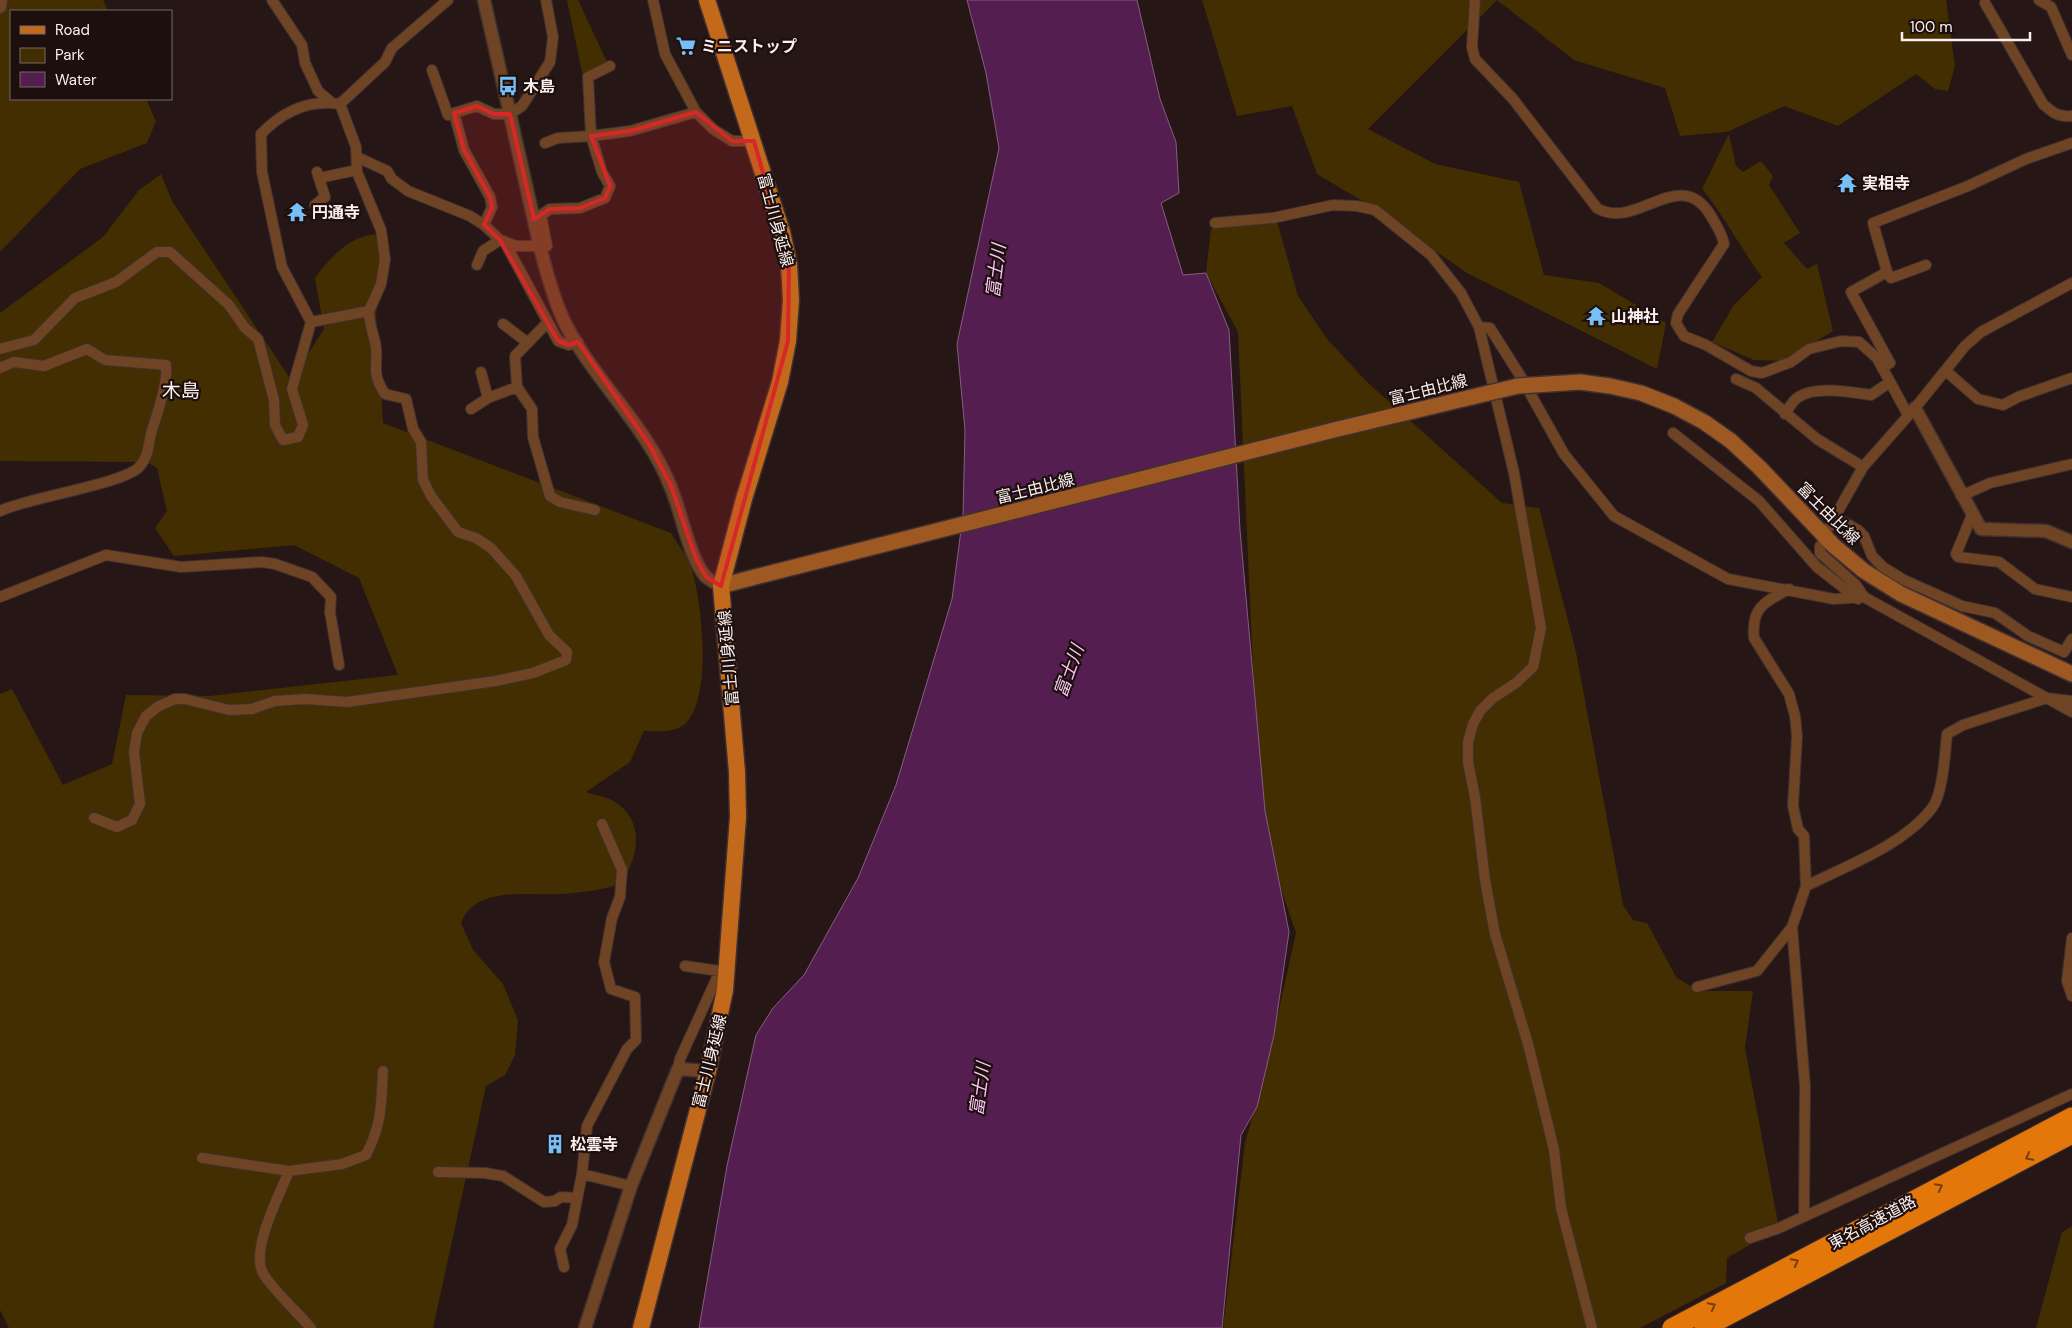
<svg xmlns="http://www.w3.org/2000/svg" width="2072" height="1328" viewBox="0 0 2072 1328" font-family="'DM Sans','Noto Sans JP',sans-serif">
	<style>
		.green { fill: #422e00 }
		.water { fill: #541e51; stroke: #865d80 }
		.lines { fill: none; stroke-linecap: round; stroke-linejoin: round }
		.minor-casing { stroke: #403130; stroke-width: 12 }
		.tertiary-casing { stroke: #403130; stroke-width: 15 }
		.secondary-casing { stroke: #403130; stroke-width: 18 }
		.primary-casing { stroke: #403130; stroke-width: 19 }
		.motorway-casing { stroke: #403130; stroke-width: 21 }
		.minor { stroke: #6f4425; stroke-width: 10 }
		.tertiary { stroke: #6f4425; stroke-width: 12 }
		.secondary { stroke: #9e5922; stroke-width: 15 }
		.primary { stroke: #c3691b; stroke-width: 16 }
		.motorway { stroke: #e4770a; stroke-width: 19 }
		.secondary-bridge-casing { stroke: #403130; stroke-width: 18; stroke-linecap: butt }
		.secondary-bridge { stroke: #9e5922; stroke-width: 15 }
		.oneway { stroke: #763e0c }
		.marked { fill: #d62828; fill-opacity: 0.2; stroke: #d62828; stroke-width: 4; stroke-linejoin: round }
		.labels { text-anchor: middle; stroke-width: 4.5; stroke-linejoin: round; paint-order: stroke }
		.poi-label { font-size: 16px; font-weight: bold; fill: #fbf0ef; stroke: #1c0f0d; text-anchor: start }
		.street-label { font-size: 16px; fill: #fbf0ef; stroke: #1c0f0d }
		.water-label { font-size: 18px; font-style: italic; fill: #f9c6f4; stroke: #1c0f0d }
		.quarter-label { font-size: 19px; fill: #fbf0ef; stroke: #1c0f0d }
	</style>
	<rect width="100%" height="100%" fill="#261716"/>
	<path class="green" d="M0,0h103l5,11h-97v88h135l10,22 -9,22 -67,26 -80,83z
		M567,0h11l29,62 -24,15z
		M1202,0h744l9,66 -7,25 -13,-2 -19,-15 -78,52 -54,-20 -57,26 -47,4 -15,-48 -91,-28 -77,-60 -129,129 67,35 84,18 25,93 55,8 67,40 -9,46 -190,-96 -93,-65 -57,-34 -25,-68 -55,10z
		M1729,134l7,32 7,6 18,-11 12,15 -4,9 31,48 -16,10 23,26 10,-5 16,67 -49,30 -30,-1 -42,-18 22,-37 28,-28c-21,-28 -37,-60 -60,-88z
		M161,174l11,27 119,179 33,-51 -9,-51c15,-20 33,-41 60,-44l12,32 -11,47 7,110 288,110c6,11 16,22 20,34 11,33 22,131 -6,157 -10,9 -28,7 -41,7l-14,31 -44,30c7,3 18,4 26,8 34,20 27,55 9,84 -21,6 -39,9 -61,10 -32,2 -85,-9 -99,29l12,27 30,34 15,36 -3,35 -10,20 -19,11 -53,242h-424l-9,-18v-616l12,-5 51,96 49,-21 14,-69 84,1 188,-21 -39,-97 -65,-33 -120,11 -19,-28 12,-17 -10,-43 -10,-6 -147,-1v-148l103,-76 36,-47z
		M1277,221l21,75 29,43 40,43 135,121 37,5 37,144 47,253 10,15 14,3 29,54 22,14h55l-8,57 34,180 -52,30 -1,25 -86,45h-417l22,-185 21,-75 30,-135 -36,-108 -22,-493 -32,-59 5,-44z
		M2072,1226v102h-36l26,-96z"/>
	<path class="water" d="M967,0h170l23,99 16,43 3,51 -18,10 22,72 23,-2 23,57 11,200 25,281 24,121 -15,103 -17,72 -16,28 -19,193h-523l28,-162 29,-131 17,-27 31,-33 54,-97 38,-93 56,-186 11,-84 2,-85 -8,-86 42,-196 -13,-75z"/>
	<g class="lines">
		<defs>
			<path id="minor" d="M272,0l30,45 3,18 13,28 13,11
				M653,0l12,54 31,58 17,17 19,12h22
				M1475,0l-3,47 3,12 38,40 84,109c39,24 83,-45 114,8 5,9 11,17 13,28l-46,70 -2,9 8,13 22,9 45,26 11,2 29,-11 18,-13 32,-8 18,1 18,16 31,57
				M2039,0l12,7 21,48
				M1985,3l58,101c10,9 15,13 29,12
				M432,70l16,45
				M545,143l13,-5 33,-2 -3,-59 22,-11
				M357,157l30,14 5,8 16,12 62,25 14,9 16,15 16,6h31l-6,-31 9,-6 30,-1 25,-10 5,-12 -8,-14 -11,-36 39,-5 66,-19
				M319,178l38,-8
				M315,205l10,-8 -8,-25
				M1215,223l58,-5 60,-13 24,1 18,4 56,45 30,38 18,34 35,146 27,155 -8,39 -17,16 -23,15 -13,13 -7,13 -5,18v20l7,35 10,83 10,54 33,110 18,73 8,33 7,58 31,120
				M484,225l8,-18 -2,-10 -26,-47 -10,-37 23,-7 17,8h16l12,-8 28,-44 3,-25 -7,-37
				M504,241l54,100 11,4 9,-3
				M477,265l6,-14 17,-11
				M1887,272l4,6 35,-13
				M311,322l58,-11 12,-27 4,-25 -4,-29 -24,-58 -1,-25 -16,-43
				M547,323l-32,33 2,31 15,22 1,28 17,59 10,6 35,8
				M503,324l25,19
				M1479,327l11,1 31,49 43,77 50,62 114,63 106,20 30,-2
				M0,349l34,-9 41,-42 41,-16 41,-30h13l59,53 16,23 13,11 16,61 1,25 8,15 15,-3 5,-12 -11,-36 19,-67 -29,-55 -20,-95 -1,-38c22,-23 47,-35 79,-30l45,-42 7,-14 56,-48
				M0,368l14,-6 30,4 43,-17 18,11 61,5c2,15 -8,47 -13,62 -5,13 -3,28 -13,39 -14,18 -111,31 -140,45
				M1882,368l8,-5 -39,-71 36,-20 -14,-49 95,-37 58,-27 46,-16
				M1946,371l32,28 25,6 15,-8 54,-19
				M481,372l7,26
				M1736,379l20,9 61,51 46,28
				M471,409l17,-11 29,-11
				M1785,414c3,-5 7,-12 12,-16 17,-13 54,-6 74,-3l19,-13
				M1673,433l86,68 58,66 41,32
				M1961,496l29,-13 82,-19
				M1972,515l-16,39 2,3 41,5 36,27 37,8
				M1835,517l23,13 6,6 8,20 11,11 21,13 58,26 33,7 33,23 36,16 8,-13
				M1829,527l34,-60 52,-59 50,-62 16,-14 91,-49
				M1820,546v7l36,32 8,12 208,115
				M0,597l106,-42 75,12 81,-5 13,2 37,13 19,20 -1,15 9,53
				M94,818l23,9 15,-7 8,-16 -6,-52 3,-19 9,-17 13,-10 16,-7h10l44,11 23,-1 23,-8 30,-2 42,3 149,-21 37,-8 33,-13 1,-8 -18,-17 -33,-59 -25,-28 -15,-10 -18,-6 -27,-36 -8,-16 -2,-38 -8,-13 -7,-30 -21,-5c-16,-24 -5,-30 -10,-52 -3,-12 -6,-19 -6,-31
				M602,824l20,46 -2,27 -8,21 -8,44 7,27 24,8 1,43 -9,9 -40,77 -5,48 49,12
				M1806,886c40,-20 98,-41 126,-78 11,-14 13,-55 15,-74l16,-9 84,-27 25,3
				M1792,927l13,159 -1,130
				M2072,938l-5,43 5,15
				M1697,987l60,-16 35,-44 14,-41 -2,-50 -6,-7 -5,-23 4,-70 -2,-20 -6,-22 -35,-56c-3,-31 11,-36 35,-49
				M678,1069l2,-10 40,-88 -35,-5
				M202,1158l87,13 53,-7 24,-9c16,-31 15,-49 17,-84
				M289,1171c-9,23 -39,79 -26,102 8,15 36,41 48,55
				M438,1172l47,1 18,3 41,26 11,-1 6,-4 16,1
				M1750,1238l29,-10 293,-134
				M564,1267l-4,-18 12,-24 10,-51"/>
			<path id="tertiary" d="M484,0l56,247c6,24 13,49 23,72 29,60 84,106 108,169 11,26 17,66 34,88 4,4 11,7 16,10
				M0,7l1,-7
				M1915,408l66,121 65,2 26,11
				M585,1328l46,-142 47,-117 30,2"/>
			<path id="secondary" d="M1674,406l30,16 27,19 29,27 74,78 30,25 37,23 171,80
				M721,586l30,-8"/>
			<path id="primary" d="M641,1328l67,-257 17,-81 13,-173 -1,-45 -16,-186 23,-87 36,-117 8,-41 3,-41 -2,-36 -7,-32 -75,-232"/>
			<path id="motorway" d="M1672,1328l400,-211
				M1704,1328l368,-194"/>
		</defs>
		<use href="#minor" class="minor-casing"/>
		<use href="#tertiary" class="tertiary-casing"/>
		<use href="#secondary" class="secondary-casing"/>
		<use href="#primary" class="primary-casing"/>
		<use href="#motorway" class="motorway-casing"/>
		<use href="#minor" class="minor"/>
		<use href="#tertiary" class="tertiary"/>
		<use href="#secondary" class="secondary"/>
		<use href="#primary" class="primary"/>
		<use href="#motorway" class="motorway"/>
		<defs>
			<path id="secondary-bridge" d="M751,578l583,-148 184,-44 62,-4 30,4 31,7 33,13"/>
		</defs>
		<use href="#secondary-bridge" class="secondary-bridge-casing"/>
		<use href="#secondary-bridge" class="secondary-bridge"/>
	</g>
	<defs><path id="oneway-chevron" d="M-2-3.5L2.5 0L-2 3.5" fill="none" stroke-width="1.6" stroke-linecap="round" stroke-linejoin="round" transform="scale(1.25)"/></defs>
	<g class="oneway">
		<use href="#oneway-chevron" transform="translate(2029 1157) rotate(152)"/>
		<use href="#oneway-chevron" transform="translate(1939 1187) rotate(-28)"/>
		<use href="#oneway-chevron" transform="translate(1795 1262) rotate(-27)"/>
		<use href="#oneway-chevron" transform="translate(1712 1306) rotate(-28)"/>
	</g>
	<path class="marked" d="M477,106l17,8h16l24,105 16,-10 30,-1 25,-10 5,-12 -19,-50 39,-5 66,-19 36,29h22l35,123 -1,77 -67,245 -15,-9 -10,-18 -25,-73 -21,-40 -72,-104 -9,3 -11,-4 -58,-101 -16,-15 8,-18 -2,-10 -26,-47 -10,-37z"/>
	<defs>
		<symbol id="supermarket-bare" viewBox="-9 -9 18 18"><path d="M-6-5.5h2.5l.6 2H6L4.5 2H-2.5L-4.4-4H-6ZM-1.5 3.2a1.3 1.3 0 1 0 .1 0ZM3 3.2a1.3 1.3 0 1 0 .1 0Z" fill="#78bff7" stroke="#1c0f0d" stroke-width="2.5" paint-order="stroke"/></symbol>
		<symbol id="bus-bare" viewBox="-9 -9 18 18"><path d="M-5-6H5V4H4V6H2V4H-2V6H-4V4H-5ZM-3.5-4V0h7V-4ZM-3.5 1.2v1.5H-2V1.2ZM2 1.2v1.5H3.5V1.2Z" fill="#78bff7" stroke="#1c0f0d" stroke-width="2.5" paint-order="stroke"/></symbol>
		<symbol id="temple-bare" viewBox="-9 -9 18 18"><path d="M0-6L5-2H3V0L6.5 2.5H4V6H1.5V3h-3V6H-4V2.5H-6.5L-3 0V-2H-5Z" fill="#78bff7" stroke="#1c0f0d" stroke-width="2.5" paint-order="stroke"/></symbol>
		<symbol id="building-bare" viewBox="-9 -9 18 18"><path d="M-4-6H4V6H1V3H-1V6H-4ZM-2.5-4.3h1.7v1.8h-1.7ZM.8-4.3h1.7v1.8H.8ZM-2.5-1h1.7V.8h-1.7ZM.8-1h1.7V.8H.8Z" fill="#78bff7" stroke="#1c0f0d" stroke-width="2.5" paint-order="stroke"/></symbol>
	</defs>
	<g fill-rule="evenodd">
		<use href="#supermarket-bare" x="672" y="32" width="28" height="28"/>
		<use href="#bus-bare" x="494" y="72" width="28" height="28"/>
		<use href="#temple-bare" x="1833" y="169" width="28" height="28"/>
		<use href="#temple-bare" x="283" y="198" width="28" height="28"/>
		<use href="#temple-bare" x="1582" y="302" width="28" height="28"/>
		<use href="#building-bare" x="541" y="1130" width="28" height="28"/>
	</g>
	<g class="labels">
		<g class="poi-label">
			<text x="701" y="52">ミニストップ</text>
			<text x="523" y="92">木島</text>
			<text x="1862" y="189">実相寺</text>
			<text x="312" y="218">円通寺</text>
			<text x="1611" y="322">山神社</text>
			<text x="570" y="1150">松雲寺</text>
		</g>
		<g class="street-label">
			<text transform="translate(776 220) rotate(75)" y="6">富士川身延線</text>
			<text transform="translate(1428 389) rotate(-14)" y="6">富士由比線</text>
			<text transform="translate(1035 488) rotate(-14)" y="6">富士由比線</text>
			<text transform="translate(1829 513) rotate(45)" y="6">富士由比線</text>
			<text transform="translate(728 658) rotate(-95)" y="6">富士川身延線</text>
			<text transform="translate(709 1061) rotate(-76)" y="6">富士川身延線</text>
			<text transform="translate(1872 1222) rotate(-28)" y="6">東名高速道路</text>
		</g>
		<g class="water-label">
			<text transform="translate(996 271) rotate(-83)" y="6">富士川</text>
			<text transform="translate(1069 671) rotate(-70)" y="6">富士川</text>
			<text transform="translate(980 1089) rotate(-82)" y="6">富士川</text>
		</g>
		<g class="quarter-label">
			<text x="181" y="397">木島</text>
		</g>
	</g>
	<rect x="10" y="10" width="162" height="90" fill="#1c0f0d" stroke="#756967"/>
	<rect x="20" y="26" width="25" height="8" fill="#c3691b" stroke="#756967"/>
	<text x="55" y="35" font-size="15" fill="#fbf0ef">Road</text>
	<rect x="20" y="48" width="25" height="15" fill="#422e00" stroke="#756967"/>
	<text x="55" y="60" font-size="15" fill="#fbf0ef">Park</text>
	<rect x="20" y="72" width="25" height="15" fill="#541e51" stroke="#756967"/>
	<text x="55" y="85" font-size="15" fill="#fbf0ef">Water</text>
	<path d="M1902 32v8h128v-8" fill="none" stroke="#fbf0ef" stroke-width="2.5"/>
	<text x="1910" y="32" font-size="15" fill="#fbf0ef" stroke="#1c0f0d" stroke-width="4" paint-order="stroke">100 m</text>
</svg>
